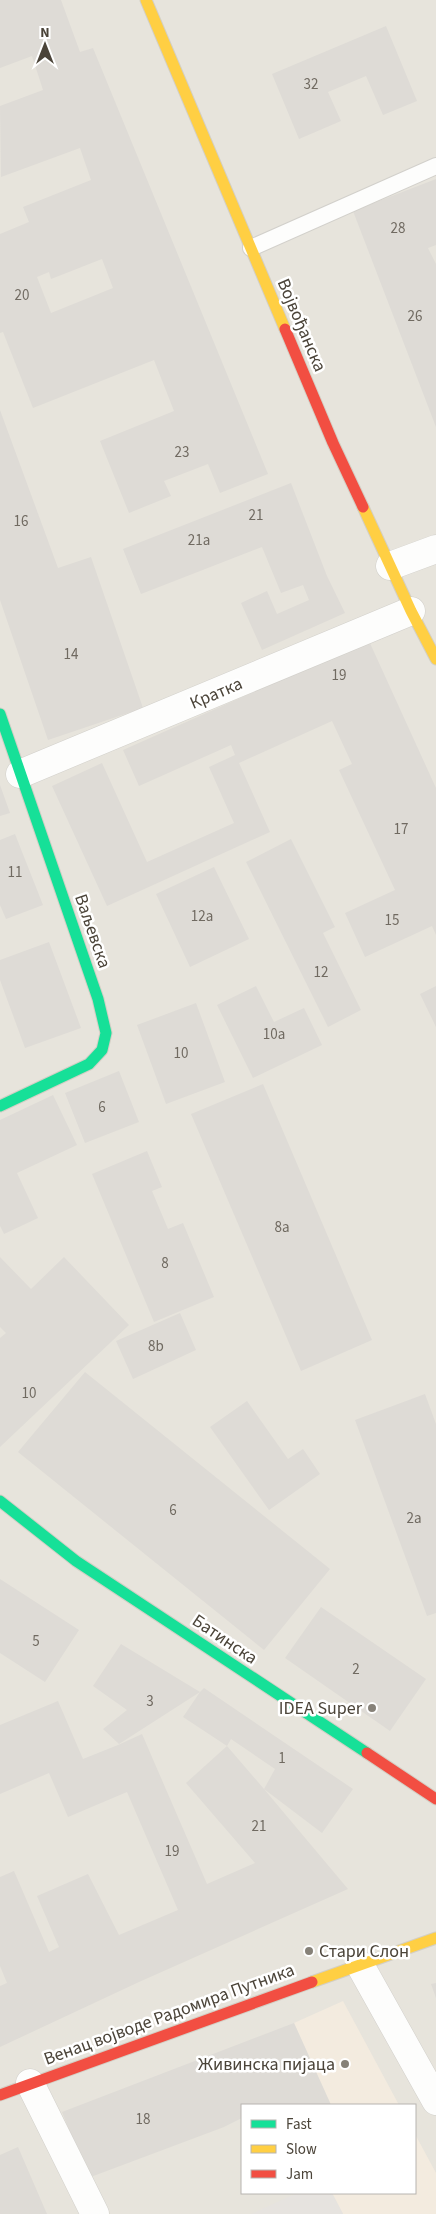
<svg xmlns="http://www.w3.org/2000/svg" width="436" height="2214" viewBox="0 0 436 2214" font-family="'Source Sans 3',sans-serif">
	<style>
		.residential { fill: #e7e4dc; fill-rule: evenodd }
		.commercial { fill: #f3ebdf }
		.parking { fill: #e6e3df }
		.building { fill: #dedbd6; fill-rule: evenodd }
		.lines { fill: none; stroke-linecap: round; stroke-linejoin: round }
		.lane-casing { stroke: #d2d0cb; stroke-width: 18 }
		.street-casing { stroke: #d2d0cb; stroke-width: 29 }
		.fast-casing { stroke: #d3cfc5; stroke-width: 13 }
		.slow-casing { stroke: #d3cfc5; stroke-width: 13 }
		.jam-casing { stroke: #d3cfc5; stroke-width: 13 }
		.lane { stroke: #fdfdfc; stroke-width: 16 }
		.street { stroke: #fdfdfc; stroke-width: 28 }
		.fast { stroke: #16e098; stroke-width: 11 }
		.slow { stroke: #ffcf43; stroke-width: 11 }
		.jam { stroke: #f24e42; stroke-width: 11 }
		.poi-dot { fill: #868178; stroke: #fff; stroke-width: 2 }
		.labels { text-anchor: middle; stroke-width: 5; stroke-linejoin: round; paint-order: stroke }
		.number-label { font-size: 15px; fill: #706a61 }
		.street-label { font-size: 18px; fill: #4b4439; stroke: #fff }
		.poi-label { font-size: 18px; fill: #4b4439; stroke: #fff; text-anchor: end }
	</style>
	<rect width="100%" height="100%" fill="#f4f2ee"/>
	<path class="residential" d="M0,0h436v2214h-436zM242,2105h173v88h-173z"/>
	<path class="commercial" d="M343,2001l56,104h-68l-37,-82z
		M415,2134l21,39v41h-93l-11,-21h83z"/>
	<path class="parking" d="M297,2193h35l11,21h-92z"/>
	<path class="building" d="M0,0h61l19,52 13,-4 175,426 -48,19 -12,-29 -44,17 7,15 -42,17 -29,-72 74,-30 -20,-51 -121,48 -30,-76 -3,1v-99l29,-12 -6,-15 68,-27 -11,-32 -79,29 -1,-71 43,-16 -11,-34 -32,12zM102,259l11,29 -62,25 -14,-36 12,-5 2,7z
		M386,26l31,75 -34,14 -17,-39 -38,16 13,29 -42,18 -27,-65z
		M436,179v66l-8,3 8,16v163l-83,-216z
		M0,410l58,158 33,-11 52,151 -95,32 -48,-140z
		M291,483l36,93 18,37 -83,37 -21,-47 26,-12 10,23 32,-14 -6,-15 -22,8 -19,-46 -121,47 -18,-45z
		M369,641l67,147v147l-4,-9 -67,31 -20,-44 50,-23 -56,-120 13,-6 -20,-43 -93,42 31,69 -163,74 -55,-120 50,-23 45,99 87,-39 -25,-56 26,-12 -4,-10 -92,41 -16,-36z
		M0,785l10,28 -10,3z
		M15,834l28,71 -37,14 -6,-14v-65z
		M291,839l44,88 -12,6 38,77 -33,17 -82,-165z
		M214,867l35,72 -59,28 -34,-73z
		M49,942l32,86 -56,20 -25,-68v-20z
		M256,986l18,36 30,-14 18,37 -69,33 -36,-73z
		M436,986v41l-16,-33z
		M196,1003l29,79 -59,22 -29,-79z
		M119,1071l20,51 -54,21 -20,-50z
		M263,1084l109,256 -71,31 -110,-257z
		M53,1095l24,50 -60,28 21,45 -34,16 -4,-8v-106z
		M147,1151l15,36 -10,4 16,38 15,-6 31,74 -60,25 -62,-148z
		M0,1257l31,32 33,-32 65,68 -129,122v-109l6,-5 -6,-6z
		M180,1313l16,37 -63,29 -17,-38z
		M85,1372l245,197 -66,81 -246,-198z
		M425,1394l11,30v189l-9,3 -72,-196z
		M247,1401l41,58 15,-10 17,25 -51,36 -59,-83z
		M0,1579l79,51 -34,52 -45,-29z
		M321,1607l105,72 -36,52 -105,-73z
		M121,1644l79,48 4,-4 149,101 -31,44 -58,-44 84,100 -209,93 -139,65v-61l7,-3 -7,-17v-89l14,-6 35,81 10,-5 -22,-51 51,-22 31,61 59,-25 -51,-118 -59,25 -19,-44 -49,21v-69l58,-24 25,58 35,-14 24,-11 65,150 48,-21 -69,-80 41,-37 37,43 11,-20 -44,-30 -4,7 -44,-29 17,-25 -81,52 -16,-15 24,-19 -34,-24z
		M436,1983v15l-5,-14z
		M294,2023l37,82h-89v13l-18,9 -136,51 -26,-66z
		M18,2147l29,67h-47v-59z"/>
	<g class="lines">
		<defs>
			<path id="lane" d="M251,248l185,-82"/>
			<path id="street" d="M390,566l46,-17
				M20,774l391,-163
				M360,1965l76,136
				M30,2083l65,131"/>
			<path id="fast" d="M0,714l98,285 8,34 -4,17 -13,14 -89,42
				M0,1501l76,60 291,192"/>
			<path id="slow" d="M146,0l139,329
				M363,507l48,104 25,48
				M312,1982l124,-44"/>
			<path id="jam" d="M285,329l48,114 30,64
				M367,1753l69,46
				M0,2095l312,-113"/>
		</defs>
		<use href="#lane" class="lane-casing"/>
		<use href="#street" class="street-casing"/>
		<use href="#fast" class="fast-casing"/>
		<use href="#slow" class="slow-casing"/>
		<use href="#jam" class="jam-casing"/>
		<use href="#lane" class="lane"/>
		<use href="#street" class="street"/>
		<use href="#fast" class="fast"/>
		<use href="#slow" class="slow"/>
		<use href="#jam" class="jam"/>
	</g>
	<g class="poi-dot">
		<circle cx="372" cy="1708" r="5"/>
		<circle cx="309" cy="1951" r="5"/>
		<circle cx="345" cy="2064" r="5"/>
	</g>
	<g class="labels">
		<g class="number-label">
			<text x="311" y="89">32</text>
			<text x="398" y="233">28</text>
			<text x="22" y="300">20</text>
			<text x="415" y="321">26</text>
			<text x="182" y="457">23</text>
			<text x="256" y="520">21</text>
			<text x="21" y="526">16</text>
			<text x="199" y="545">21a</text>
			<text x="71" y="659">14</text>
			<text x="339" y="680">19</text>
			<text x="401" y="834">17</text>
			<text x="15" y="877">11</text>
			<text x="202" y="921">12a</text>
			<text x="392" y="925">15</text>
			<text x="321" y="977">12</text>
			<text x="274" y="1039">10a</text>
			<text x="181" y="1058">10</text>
			<text x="102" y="1112">6</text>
			<text x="282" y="1232">8a</text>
			<text x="165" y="1268">8</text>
			<text x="156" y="1351">8b</text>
			<text x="29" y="1398">10</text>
			<text x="173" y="1515">6</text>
			<text x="414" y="1523">2a</text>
			<text x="36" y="1646">5</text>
			<text x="356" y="1674">2</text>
			<text x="150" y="1706">3</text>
			<text x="282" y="1763">1</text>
			<text x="259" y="1831">21</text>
			<text x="172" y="1856">19</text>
			<text x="143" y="2124">18</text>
		</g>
		<g class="street-label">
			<text transform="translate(302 325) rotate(67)" y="6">Војвођанска</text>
			<text transform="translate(216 693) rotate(-23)" y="6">Кратка</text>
			<text transform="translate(93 931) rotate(71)" y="6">Ваљевска</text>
			<text transform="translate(225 1639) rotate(34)" y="6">Батинска</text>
			<text transform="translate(169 2014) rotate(-20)" y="6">Венац војводе Радомира Путника</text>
		</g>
		<g class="poi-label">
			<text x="362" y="1714">IDEA Super</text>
			<text x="319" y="1957" text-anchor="start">Стари Слон</text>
			<text x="335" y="2070">Живинска пијаца</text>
		</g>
	</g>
	<rect x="241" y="2104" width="175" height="90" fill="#ffffff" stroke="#b7b4b0"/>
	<rect x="251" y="2120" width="25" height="8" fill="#16e098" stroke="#b7b4b0"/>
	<text x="286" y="2129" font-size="15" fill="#4b4439">Fast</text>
	<rect x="251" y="2145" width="25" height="8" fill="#ffcf43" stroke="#b7b4b0"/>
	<text x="286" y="2154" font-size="15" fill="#4b4439">Slow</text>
	<rect x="251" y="2170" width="25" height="8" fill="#f24e42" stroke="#b7b4b0"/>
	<text x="286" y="2179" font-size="15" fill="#4b4439">Jam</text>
	<g transform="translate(45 45)" stroke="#ffffff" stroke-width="4" paint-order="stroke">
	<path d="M0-4L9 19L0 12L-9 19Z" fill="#4b4439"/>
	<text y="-8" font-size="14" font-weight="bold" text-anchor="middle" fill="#4b4439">N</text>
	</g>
</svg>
